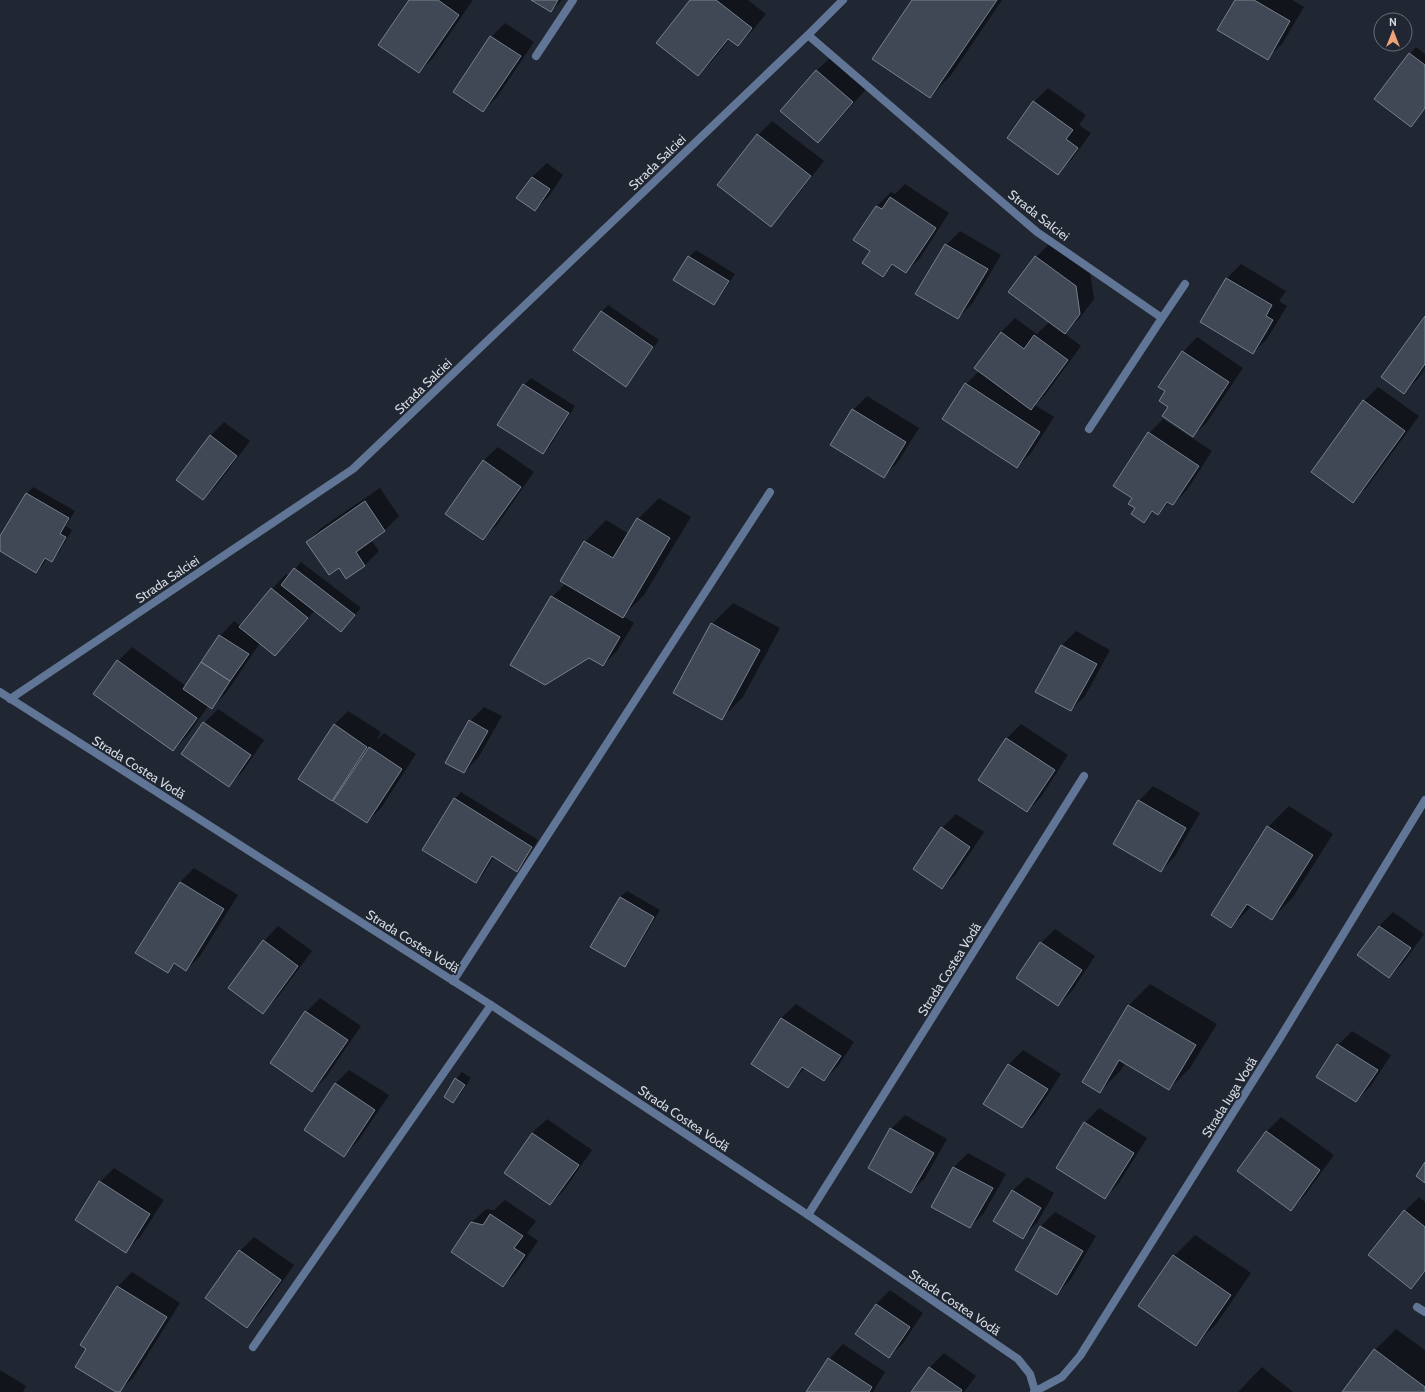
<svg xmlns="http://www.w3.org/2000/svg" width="1425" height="1392" viewBox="0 0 1425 1392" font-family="Cabin,sans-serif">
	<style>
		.shadow { fill: #0007 }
		.building { fill: #404855; stroke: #77808e }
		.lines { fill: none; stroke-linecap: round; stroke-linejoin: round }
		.lane { stroke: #617697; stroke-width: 8 }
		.street { stroke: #617697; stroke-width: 8 }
		.labels { text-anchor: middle; stroke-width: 3.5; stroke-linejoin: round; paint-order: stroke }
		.street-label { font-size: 13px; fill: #d6dbe2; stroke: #202732 }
	</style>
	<rect width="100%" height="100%" fill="#202732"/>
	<path class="shadow" d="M410,0h63l-40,58 -14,14z
		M533,0h29l-11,11z
		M691,0h57l18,14 -14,17 -14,14 -8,-6 -18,22 -14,14z
		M913,0h89l-51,75 -21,22z
		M1236,0h56l12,7 -22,37 -15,14z
		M505,23l29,19 -37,55 -14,14 8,-74z
		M1416,47l9,7v55l-14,16 -1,-71z
		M831,57l36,31 -35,40 -14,14 -2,-71z
		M1048,88l38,27 -7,10 12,8 -19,26 -14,14 -24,-71z
		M772,121l52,40 -39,50 -14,14 -52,-40 39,-50z
		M547,163l16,12 -14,21 -14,14 -3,-33z
		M905,184l44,29 -29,45 -14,14 -12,-8 -11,12 -12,-25 -16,-11 22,-34 14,-14 4,2z
		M960,231l41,24 -29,49 -14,14 -12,-73z
		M1050,243l40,29 4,27 -15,20 -15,14 17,13 -36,49 -10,10 19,12 -23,36 -14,14 -51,-83 13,-13 22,-39 14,-14 22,16 12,-12 -39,-30 26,-35z
		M696,250l39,24 -15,23 -7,7 -39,-24 15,-23z
		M1241,264l45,27 -7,10 8,5 -20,33 -14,14 -52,-32 26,-43z
		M608,305l51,35 -27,39 -6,6 -24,-74z
		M1425,318v50l-7,11 -15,14z
		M1197,337l46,31 -36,54 -14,14 -24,-29 -2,-16 16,-39z
		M531,378l44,28 -25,40 -7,6 -19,-67z
		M1378,387l41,29 -52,71 -14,14 11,-100z
		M867,396l52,32 -21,34 -14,14 -31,-66z
		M1163,419l49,32 -25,39 -14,14 -3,-2 -12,12 -4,-3 -10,11 -8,-15 -2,-9 15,-65z
		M224,422l26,19 -33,44 -14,14 7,-63z
		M498,447l36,25 -37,53 -15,14 1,-78z
		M33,487l42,24 -9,15 6,4 -14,24 -7,7 -4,-3 -4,7 -7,7 -36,-22v-12l27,-44z
		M380,488l19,28 -14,14 -14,10 8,11 -14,14 -18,12 -8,-11 -32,-24 14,-14z
		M659,498l32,19 -47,78 -21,21 11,7 -17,28 -14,14 -51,-68 14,-14 -4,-3 23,-38 21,-22 23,14 9,-15z
		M301,562l60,46 -20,23 -26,-21 -26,31 -14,14 -15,-12 -34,50 -14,15 -3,-3 -22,31 -14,14 -55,-89 14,-14 54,39 34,-50 14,-15 7,5 31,-37 14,-15 3,2z
		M733,603l47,25 -37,69 -21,21 -10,-94z
		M1076,631l34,19 -25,46 -14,14 -9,-65z
		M484,707l18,9 -24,42 -14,14 6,-51z
		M218,709l46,31 -21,31 -14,14 -46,-31 21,-31z
		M348,711l33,21 -4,8 7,-7 32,21 -35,54 -14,14 -28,-30 -8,8 3,-75z
		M1021,724l47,31 -27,42 -14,14 -47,-31 27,-42z
		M1153,786l47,27 -25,43 -14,15 -47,-27 25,-43z
		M461,792l77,48 -15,24 -6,7 -23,-15 -11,19 -7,7 -21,-83z
		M1289,806l44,28 -40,63 -21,22 -20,-13 -21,21 37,-100z
		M956,814l28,18 -28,42 -14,14v-60z
		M194,868l44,27 -38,61 -14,14 -10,-7 -8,8 12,-89z
		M627,891l33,19 -29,49 -7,7 -4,-69z
		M1393,912l31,22 -21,29 -14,14 -10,-51z
		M278,926l34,25 -35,47 -14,14 -34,-24 35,-47z
		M1055,929l40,27 -23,35 -14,14 -17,-62z
		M1150,984l67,40 -27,44 -21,21 -44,-26 -4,7 -21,21 -17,-9 46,-77z
		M320,998l41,28 -35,51 -14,14 -6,-79z
		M796,1004l58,38 -16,24 -14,14 -19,-12 -17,18 -7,-68z
		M1352,1031l39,24 -21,32 -14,14 -18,-56z
		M1023,1050l38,24 -25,39 -14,14 -38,-23 25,-40z
		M349,1070l40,25 -31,46 -14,14 -9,-71z
		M462,1072l9,6 -11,17 -7,7 3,-23z
		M1099,1108l48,30 -28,45 -14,15 -20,-75z
		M905,1115l42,24 -22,39 -14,14 -20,-63z
		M1281,1117l53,38 -29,40 -14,14 -53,-38 29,-40z
		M547,1119l45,31 -28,40 -14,14 -18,-71z
		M968,1153l38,21 -22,39 -14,14 -38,-21 22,-39z
		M114,1168l50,32 -24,37 -14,14 -26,-69z
		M1027,1177l27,16 -17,30 -15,14 -10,-46z
		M1419,1197l6,5v71l-14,15 -6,-77z
		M505,1200l31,21 -9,12 11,8 -21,31 -14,14 -32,-63 15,-14 8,1z
		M1055,1212l41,24 -25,43 -14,15 -41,-24 25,-44z
		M1195,1235l56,38 -34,50 -21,21 -22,-88z
		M254,1237l40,28 -33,47 -14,14 -7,-75z
		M132,1272l48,31 -47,75 -15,14 -30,-43 29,-62z
		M890,1290l33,23 -20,30 -14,14 -13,-53z
		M1396,1329l29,21v42h-82l32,-42z
		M843,1344l42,28 -12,20h-66l22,-33z
		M944,1353l32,23 -12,16h-52l18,-25z
		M1262,1367l31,25h-55z
		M0,1370l26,16 -3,6h-23z"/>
	<path class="building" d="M409,0h29l21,15 -40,58 -41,-28z
		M531,0h27l-7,12z
		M690,0h26l36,28 -14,18 -10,-7 -30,37 -42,-33z
		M912,0h85l-67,98 -58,-39z
		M1235,0h19l36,21 -22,39 -51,-30z
		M490,36l31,20 -38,56 -30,-20z
		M1409,53l16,12v43l-14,19 -37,-28z
		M816,70l37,32 -35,41 -38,-32z
		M1033,101l40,29 -7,9 12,9 -20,27 -51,-37z
		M757,134l54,42 -40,51 -54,-42z
		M532,177l18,12 -15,22 -19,-13z
		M890,197l46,31 -30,45 -14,-9 -9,13 -21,-14 8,-12 -17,-11 23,-34 6,3z
		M945,244l43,25 -30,50 -43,-25z
		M688,256l41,25 -15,24 -41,-25z
		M1035,256l41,30 4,28 -15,20 -57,-42z
		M1226,278l46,27 -6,11 7,4 -20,34 -53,-32z
		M601,311l52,36 -27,40 -53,-37z
		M1425,316v48l-21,30 -23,-17z
		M1001,332l23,17 10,-14 34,25 -37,50 -57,-42z
		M1182,351l47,31 -36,55 -31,-21 6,-9 -9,-6 6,-10 -7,-4z
		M965,383l75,49 -23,36 -75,-49z
		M523,384l46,29 -26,41 -46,-29z
		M1363,400l42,31 -52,72 -42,-31z
		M852,409l54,33 -22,36 -54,-33z
		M1148,432l51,34 -26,39 -6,-3 -9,13 -6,-4 -8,12 -13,-9 4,-6 -7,-4 4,-6 -19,-12z
		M210,435l27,21 -34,44 -27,-20z
		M483,460l38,27 -38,53 -38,-26z
		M26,493l43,25 -9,16 6,3 -14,25 -7,-4 -9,15 -36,-22v-15z
		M365,501l20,30 -29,21 9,14 -19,13 -7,-11 -10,7 -23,-33z
		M637,518l33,20 -47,80 -63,-37 24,-40 29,17z
		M294,568l61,47 -14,17 -60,-47z
		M271,588l37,30 -33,38 -36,-29z
		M551,596l69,41 -17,29 -14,-8 -44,27 -35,-20z
		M711,623l49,27 -38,70 -49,-27z
		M219,635l30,19 -19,27 -29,-19z
		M1061,645l36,19 -26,47 -36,-19z
		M117,660l80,58 -24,33 -80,-57z
		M201,662l29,19 -18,28 -29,-20z
		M469,720l19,11 -24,42 -19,-10z
		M203,722l48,33 -22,32 -48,-33z
		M334,724l33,23 -35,54 -34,-22z
		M1006,738l49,32 -28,42 -49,-32z
		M369,747l33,22 -35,54 -34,-22z
		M454,798l78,49 -15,25 -25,-16 -16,27 -54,-33z
		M1138,800l48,28 -25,44 -48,-28z
		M1267,826l46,29 -41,65 -25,-16 -16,24 -20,-13z
		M941,827l29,20 -28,42 -29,-20z
		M180,882l44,27 -38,62 -12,-8 -6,10 -33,-20z
		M620,897l34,20 -29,50 -35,-20z
		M1379,926l32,22 -22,30 -32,-23z
		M263,940l35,26 -35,48 -35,-26z
		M1040,942l42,28 -24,36 -42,-28z
		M1128,1005l68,40 -27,45 -50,-30 -19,33 -18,-11z
		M305,1011l43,29 -36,52 -42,-29z
		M781,1018l60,38 -17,25 -22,-14 -14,21 -37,-24z
		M1337,1044l41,26 -22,32 -40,-25z
		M1008,1064l40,25 -26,39 -39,-24z
		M455,1078l10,7 -12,18 -9,-6z
		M335,1083l40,27 -31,47 -40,-27z
		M1084,1122l50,31 -29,46 -49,-31z
		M890,1128l44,25 -23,40 -43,-25z
		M1266,1131l54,39 -29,41 -54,-40z
		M532,1133l47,32 -29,40 -46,-32z
		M1425,1162v21l-9,-7z
		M953,1167l40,21 -23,40 -39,-21z
		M99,1181l51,33 -24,39 -51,-33z
		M1012,1190l29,18 -18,31 -30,-18z
		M1404,1210l21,17v44l-14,18 -43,-34z
		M490,1214l33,22 -9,12 11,7 -22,32 -52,-35 20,-30 12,3z
		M1040,1226l43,25 -26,44 -42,-25z
		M239,1250l42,30 -34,48 -42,-30z
		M1173,1255l58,40 -35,51 -58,-40z
		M117,1286l50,31 -47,75h-4l-41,-25 11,-18 -6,-4z
		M876,1304l34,23 -21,31 -34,-24z
		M1374,1349l51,38v5h-83z
		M828,1358l44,29 -3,5h-63z
		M929,1367l33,23 -1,2h-50z"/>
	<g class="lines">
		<path class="lane" d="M808,35l229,197 125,86 -73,111
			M1162,318l23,-34
			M453,981l317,-489
			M808,1215l276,-439
			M1417,1307l8,5
			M253,1347l238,-342"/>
		<path class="street" d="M536,56l37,-56
			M0,692l491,313 317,210 210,144 12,15 5,17
			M10,699l343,-230 455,-434 35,-35
			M1034,1392l28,-15 18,-21 200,-318 145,-238"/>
	</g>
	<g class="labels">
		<g class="street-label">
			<text transform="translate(657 162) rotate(-44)" y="5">Strada Salciei</text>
			<text transform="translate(1039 215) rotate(38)" y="5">Strada Salciei</text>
			<text transform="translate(423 386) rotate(-44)" y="5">Strada Salciei</text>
			<text transform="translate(167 579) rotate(-34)" y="5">Strada Salciei</text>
			<text transform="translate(139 767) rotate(32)" y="5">Strada Costea Vodă</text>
			<text transform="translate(413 941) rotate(32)" y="5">Strada Costea Vodă</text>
			<text transform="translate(949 969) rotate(-58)" y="5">Strada Costea Vodă</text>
			<text transform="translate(1229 1097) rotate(-58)" y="5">Strada Iuga Vodă</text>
			<text transform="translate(684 1118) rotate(34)" y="5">Strada Costea Vodă</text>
			<text transform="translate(955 1302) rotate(34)" y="5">Strada Costea Vodă</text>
		</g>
	</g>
	<g transform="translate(1393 32)"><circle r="19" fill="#202732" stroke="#696f78"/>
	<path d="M0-3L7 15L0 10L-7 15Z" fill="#f0a278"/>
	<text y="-6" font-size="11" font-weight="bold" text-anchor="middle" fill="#d6dbe2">N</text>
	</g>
</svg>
